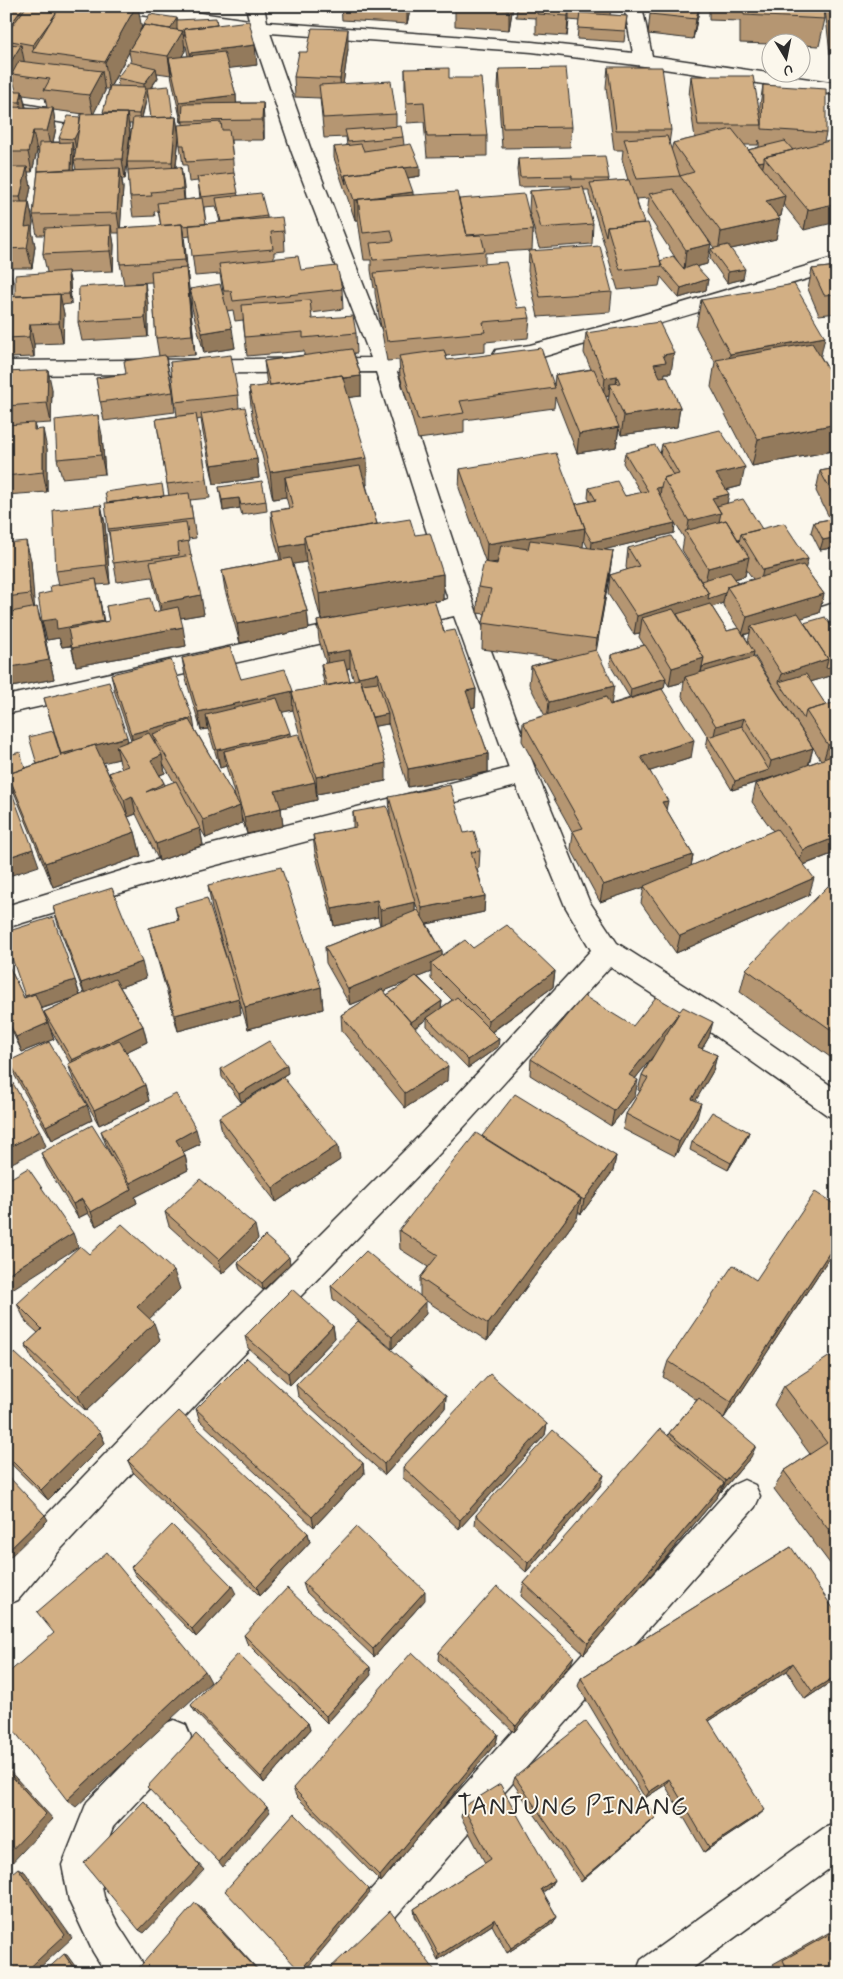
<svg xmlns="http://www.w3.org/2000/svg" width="843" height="1979" viewBox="0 0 843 1979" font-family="Mynerve,sans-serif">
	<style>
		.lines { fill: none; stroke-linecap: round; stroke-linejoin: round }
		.street-casing { stroke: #2b2b2b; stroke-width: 3 }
		.secondary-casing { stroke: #2b2b2b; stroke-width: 3 }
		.street { fill: #fbf7ec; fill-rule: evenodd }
		.secondary { fill: #fbf7ec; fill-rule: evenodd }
		.wall { fill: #b59672; stroke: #2b2b2b; fill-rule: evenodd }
		.shaded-wall { fill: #937a5c; stroke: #2b2b2b }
		.building { fill: #d2af84; stroke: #2b2b2b }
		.labels { text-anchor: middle; stroke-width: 4; stroke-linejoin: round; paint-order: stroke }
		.near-quarter-label { font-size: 26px; letter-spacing: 1px; fill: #2b2b2b; stroke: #fbf7ec }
	</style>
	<rect width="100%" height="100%" fill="#fbf7ec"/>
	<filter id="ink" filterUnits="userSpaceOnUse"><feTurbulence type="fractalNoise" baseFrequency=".02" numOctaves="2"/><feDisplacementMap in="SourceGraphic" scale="10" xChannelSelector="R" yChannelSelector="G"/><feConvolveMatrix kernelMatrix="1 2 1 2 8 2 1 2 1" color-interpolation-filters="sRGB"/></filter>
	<g filter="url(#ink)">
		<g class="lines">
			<defs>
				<path id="street" d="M104,6h48l97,14 -3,-14h18l3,16 265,20 101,11 -9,-47h18l10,50 185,27v12l-193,-29 -112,-14 -262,-19 42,120 80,205 17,2 3,5 -3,5 -12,2 77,233 63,169 52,127 28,42 99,63 121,84v29l-10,-4 -131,-93 -86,-55 -169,185 -217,223 -164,175 -42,50 -12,5v-43l30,-36 166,-173 219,-219 170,-184 -26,-44 -49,-120 -330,87 -180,55v-22l180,-55 323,-83 -55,-152 -55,12 -8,-3 -4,-6 4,-6 57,-14 -72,-227 -370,3v-14l365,-3 -79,-205 -41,-122 -138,-20 -6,-1z
					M6,101l141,24 7,2 3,4 -3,4 -7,2 -141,-24z
					M837,257v13c-85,25 -170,53 -255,75 -26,7 -59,22 -86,15l-3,-5 3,-5 34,-5 85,-22z
					M837,602v18l-70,23 -8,-3 -4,-6 4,-6z
					M355,619l8,3 4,6 -4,6 -357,80v-18z
					M744,1480l11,5 5,11 -5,11 -409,466h-43l5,-13 425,-475z
					M174,1720l12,5 5,12 -5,12 -73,78 -15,38 6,32 15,29 22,34 5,13h-40l-13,-21 -24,-51 -7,-36 25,-63 75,-77z"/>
				<path id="secondary" d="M837,1823v40l-151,110h-50l5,-13 183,-132z"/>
			</defs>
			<use href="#street" class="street-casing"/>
			<use href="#secondary" class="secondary-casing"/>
			<use href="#street" class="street"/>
			<use href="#secondary" class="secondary"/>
		</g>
		<path class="wall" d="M6,6l135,22 36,-8 40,5 40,40 -29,3 8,27v8h27l1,20v17h-33l3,34 4,22 29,20v2l17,13 1,20 -11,1v7l68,30 1,20 -32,4 1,6 44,14 1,20h-3l7,23v20l-13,1 19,88h-1l11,39 38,11 28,39v26l-9,1 10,31 32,57 -1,18 -3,1 16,46v18l-80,15 -20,-64v1l-13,2 11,55 -69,13 -1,-4 1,10 -36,8 2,18 -36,8 -6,-18 1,7 -36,15 -6,-10 3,17 -44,16 -23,-47 -8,3 7,15 6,24 -88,31 -39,-95 -8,1v-37l19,12 36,-12 -17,-58 84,43 3,-1 -16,-47 -4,-19 83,54 42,72 -10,-34 -6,2 -12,-39 -7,1 -16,-54 -3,-18 59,21 52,13 32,-6 -3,-12 -1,-10 5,-1 -7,-23 -2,-19 60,-11 -56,10 -15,-58 -13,2 14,47 2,18 -69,14 -15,-53 -3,-19 58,-11 -8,-30 -1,-19 18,-3 -3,-11 -13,2 -21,-84 -3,-27 18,-2 -3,-25 40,-6v-4l-57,5 -4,-36 -8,1 -2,-11 -6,1 8,37 -31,5 -12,-45 -2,-19 34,9 -4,-24 -25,2 -5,-40 -6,1 11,118 -29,2 7,35 2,20 -71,9 -8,-43 30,-4 33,-18 -3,-18 -4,-56 -17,1 13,20v34l-66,4 -4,-19 46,-38 -4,-20v-31h-8l2,12 -1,26 -45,2 2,8 1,23 -9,1 2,9 -1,29 -29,1v13l-28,1v-86l4,-1 3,11 -1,15 3,-1 32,-24 -4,-18 2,-19h-8l-4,-20 5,-44v-20h-1l-5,21h-4l3,15 -3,15h1l4,20 -1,9 3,15 -3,22h-26zM185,46h1l2,10h-6l3,-5zM129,52l2,10 -14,16 1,8h-7zM157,73l14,2 10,47h2v3l-3,20 3,20h4l2,17 9,-1 2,17 -15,2 -4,-33h-5l3,-30 -3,-20h-3l-22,-29 7,-10zM14,84l2,7h-6zM105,89h4l-6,25h-10l12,-23zM148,91l3,27h-9l5,-21 -1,-4zM23,95l22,3 2,10 -21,-1zM53,110l31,4 -25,24 1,4h-7l3,-14zM129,124h3l-5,38 1,8 2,27 3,20 22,-1 -1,-4 4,-1 3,15 -41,2 3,-40 -1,-9h3l5,-46zM74,149l2,1 -2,10 2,10h-3zM216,206l4,16 -14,2 -2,-17zM350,668l4,13h-4l-3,-12zM293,710l13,47 -16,-21 -8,-24zM119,759l1,5 2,4 -13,5 1,4 -7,-15zM163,763l11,19 -9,3 -5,-10 5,-2z
			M341,6h70l-4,18 -65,-4z
			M455,6h58l-4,24 -54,-4z
			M517,6h94l-1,9 17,1 -3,26 -47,-3 2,-18 -10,-1 -2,16 -31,-2v-16l-20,-1z
			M700,6l-7,33 -45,-5 2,-20z
			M709,6h115l1,13 -6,27 -19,-1v-3h-30v2l-30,-1v-22l-31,-1z
			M826,6h11v48h-7l-5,-45z
			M348,49l-5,35 53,30v12l7,11 1,8 16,31 -12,2 5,17 46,4 74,31 -1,20 -47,3v11l32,44 13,10 -2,20 -43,4v10l-39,4 1,4 107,26 1,-11 36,-6 -7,-16 2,-20 85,40h-6l-1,3 16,31 -3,20 -56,8 -2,-6 -3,18 -39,6 -22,-56 -1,11 -90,12v13l-46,6 -18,-63 -1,-16 -12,1 -12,-68v-5h-1l-3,-18v-10h-7l-5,-33 -1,-7h-3l-21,-62v-11l13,-1 -1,-9 -22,1 -4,-40 -25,-1 -1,-20 13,-25zM609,396l-1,6 -2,-5z
			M608,67l63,63 -2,14 2,7 2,-8 22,-5 -6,-42 2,-20 69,38v-9l3,-20 63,48 -22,97 -21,-26 -2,12 -3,1 -2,22 -45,10 12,30 -16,4 -17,-24 1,-10 3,-1 -28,-40 21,56 -11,3 12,12 -2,11 -27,8 -18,-21 -2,9 -41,4 -29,-96v-4h-6l10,34 -1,20 -53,4 -10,-37 1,-20 41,-3v-2l-52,1 -2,-17 1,-11 91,20 -1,3 20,-2 -6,-21 1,-9h-9l-8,-63zM759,140v7l-11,3 -4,-5h14zM649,198l-2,16 33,51 -20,-4 -16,-38 -8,-24z
			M405,69l44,9 38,58v20l-60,1 -3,-35 -17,1 -2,-34z
			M499,69l73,58 -2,20 -68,1 -4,-59z
			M529,251l83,41 -2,20 -72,5 -10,-46z
			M837,266v47l-18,2 -11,-26 4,-20z
			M701,300l120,57 16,27v77l-6,-8 1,-2 -80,15 -41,-79 4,-25 -19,-35z
			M170,362l68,33 1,13 18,51 2,19 -45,6 -11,-51 -2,-14 -4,1 10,59 3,19 -20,2 6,38 -8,1 3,16 13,59 -24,4 6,28 -110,20 -5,-20 -9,1 -3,-9 -12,2 -5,-19 9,-29 8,-7 -3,-14 45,-66 4,19 5,60 -13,1 7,37 5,-1 -3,-15 48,6 6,-1 -8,-34 -35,5 -9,-53 56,-33h5l-13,-77 21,-3z
			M6,372l46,17 -1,34 -17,1 2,6 11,19v43l-41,3z
			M102,435l3,39 -43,4 -5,-19z
			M662,444l79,42 -15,4 1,13 35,26 46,30 -3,9 19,26 -5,19 -18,5 3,5 33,11v40l-27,8 16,23 11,-3v150l-33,13 5,30 -133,58 -35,-50 3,-16 -44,15 -29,-53 2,-16 -51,-92 1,-19 22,-6 -16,-32 2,-18 26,-7 -75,-10 1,-26 2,-9 -8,-1 1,-26 8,-24 -27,-75 1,-19 116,35 14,-3 -2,-3 1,-10 36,8 16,-3 -18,-30 2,-10 35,1zM675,523l9,15 -2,12 19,31 -73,-33 -2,19 1,3 -17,5 -2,19 26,40 6,-1 -1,4 5,8 -33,10 -1,10 20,33 -19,6 -15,-54 13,-73 4,-26 -11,-1 72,-17zM584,540l4,8 -6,-1zM497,562v2l-8,-1zM746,569l7,10 -15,4 -3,-4 10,-3zM723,603v2l15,23 -11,3 -15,-24zM750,633l-2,9 -4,-7zM754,655l23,37 44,68 -12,4 4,-16 -60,-91zM665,680l4,6 15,-4 -2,14 26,41 -2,10 26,43 49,-15 -25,9 -4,18 21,29 -82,35 2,-11 -27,-46 -16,-38 41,-13 -29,-69 2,-1z
			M837,468v79l-17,3 -9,-18 3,-10 16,-3 -14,-28 4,-20z
			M219,487l47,14 1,10 -25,4 -2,-7 -17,3z
			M6,543l25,17 3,47 8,18 12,54 -48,9z
			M389,797l75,36 16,18 -1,17 -2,1 8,27 -1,16 -57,12 15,27v5l31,-8 82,23 -2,16 -61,45 6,15 -30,21 -41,-42v-7l-12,9 32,53 -42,27 -63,-77 -1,-16 29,-18 -20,8 -24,-42 -1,-16 55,-22 -2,-8 -44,9 -19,-73 -2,-18 40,-7v-16l37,2zM415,902l3,8 -3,1zM431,972v7l21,21 -11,8 1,-7 -24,-24zM409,981l-22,14 -3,-4z
			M208,885l113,102 2,22 -75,20 -9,-31 2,16 -63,17 -25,-87 -4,-16 29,-8 -3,-13 63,90 -26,-88z
			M837,892v170l-97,-70 6,-23z
			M53,907l93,71 -26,9 23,39 4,16 -21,10 19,33 4,16 -50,24 -26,-46 -5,-15 2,-1 -20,-35 4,11 -32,13 -12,-25 -4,1v-68l18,38 51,-18 5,15 4,-1 -26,-70zM76,997l-32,15 4,11 -7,-14z
			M633,1026l76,11 -7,12 15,6 -4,16 -18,30 2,17 -22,38 -52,-27 3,-15 14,-23 -2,-1 4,-15 9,-17 -16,21v17l-24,30 -81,-51 1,-16z
			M9,1061l83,59 -40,20 -37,-64z
			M221,1069l67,4 -47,29 -19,-25z
			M219,1117l121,43 -64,42 -54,-70z
			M101,1131l99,13 -17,8 2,3 3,15 -53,27 2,6 -41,23 -8,-13 -10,5 -31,-51 -6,-14 74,9 -9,-17z
			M749,1132l-3,8 -18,30 -38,-20 2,-8z
			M482,1136l134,20 -3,15 -32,43 -3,-2 -1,6 -90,123 -65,-43 4,16 -34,35 -59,-50 -2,-13 89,10v-18l8,-11 -28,-18 -1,-19 83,-93z
			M837,1206v40l-113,172 -4,-3 31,42 -30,35 -1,-1 -3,6 -133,157 -63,-58 3,-13 144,-147 1,-3 28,-33 -34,-23 5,-16z
			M165,1212l93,27 -36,35 -53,-48z
			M89,1254l91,35 -31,30 11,21 -74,71 -52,-49 -9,-17 13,-12 -12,-11 -9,-18z
			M238,1263l52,1 -27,26 -23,-20z
			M333,1326l2,12 -45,47 -42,-37 -3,-12z
			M6,1361l94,71 5,11 -57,57 -42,-41z
			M837,1365v208l-63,-84 10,-18 26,-17 -36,-49 10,-19z
			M296,1385l150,11 -1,12 -60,67 -87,-79z
			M196,1409l167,54 1,11 -50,53 -114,-106z
			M547,1424l-2,11 -86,94 -56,-51v-11z
			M128,1461l180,72 2,9 -50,54 -127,-124z
			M601,1485l-75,87 -51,-47 1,-10z
			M791,1547l46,131 -32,21 -18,-28 -78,50 49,95 -54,36 -39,-67 -20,13 -67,-112 3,-8z
			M131,1567l105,27 -40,43 -60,-61z
			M303,1583l122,17 -51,57 -68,-65z
			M244,1635l127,40 -44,48 -80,-80z
			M439,1652l132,12 -57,68 -76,-72z
			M191,1705l117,18 2,7 -46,53 -69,-71z
			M498,1734l-2,9 -115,139 -85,-86 -3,-8z
			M515,1777l136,45 -70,60 -68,-99z
			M463,1807l91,73 -5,8 -6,4 14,25 -5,7 -45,29 -15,-28 -54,35 -23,-44 -1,-7 71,-46 -24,-46z
			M837,1928v45h-59l-5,-9z"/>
		<path class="shaded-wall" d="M24,6h8l-26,34v-9z
			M61,6l-26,47 -2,-8z
			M136,6h2l4,24h-2v2l-11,18v2l-20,37 -4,-27z
			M407,6h4l-4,18z
			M510,6h3l-4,24v-20z
			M569,6v14l-2,16 1,-20z
			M699,6h1l-7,33 3,-20z
			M177,18l1,10 -10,17 -2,-11z
			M348,29v20l-7,50 -1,-20z
			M183,31l2,20 -13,22 -3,-15 2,18 -3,-20z
			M21,45l4,20 -13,9 2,10 -8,14v-28z
			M255,45l2,20 -65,8 -2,-20z
			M156,68l2,10 -12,15 1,4 -7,27 -1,-10 5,-23v-7z
			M102,71l3,20 -12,24 -4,-20z
			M22,91l4,20 -2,11 -4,-20z
			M236,95l1,20 -55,6 1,1h-2l-2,-20z
			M263,103l1,20v17l-2,-20z
			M53,108l3,20 -5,23 -4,-20z
			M127,113l3,20 -5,46 -3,-20z
			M84,117l-8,33 -2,-11z
			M176,117l3,20 -5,45 -2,-20z
			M33,131l4,20 -5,21 -4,-20z
			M72,142l2,10 -1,27 -2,-10z
			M764,161l-2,10 -12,-7z
			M420,166v10l-46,7 -2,-11z
			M27,167l4,20 -6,30 -5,-20z
			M181,167l3,20 1,22 -2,-20z
			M120,168l3,20 -3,45 -3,-20z
			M837,169v19l-5,-17z
			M413,192v20l-55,-12z
			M785,196l-4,20 -19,5 4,-20z
			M354,200h4v20h-3z
			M29,202l4,20 -1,9 3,15 -3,22 -5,-20 -2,-21z
			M837,203v19l-33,8 4,-20z
			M780,219l-4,20 -58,13 3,-20z
			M182,224l3,20 10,111 -10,-95z
			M111,225l3,20 -1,26 -3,-20z
			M711,244l-4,20 -23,6 2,-20z
			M745,269l-2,10 -16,4 1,-11z
			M10,271l3,11 -2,25 -2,-11z
			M68,271l2,10 1,23 -2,-10z
			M708,279l-2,11 -27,8 2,-10z
			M145,283l3,20v34l-3,-19z
			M60,294l4,20 -1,29 -4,-20z
			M30,324l4,20v13l-5,-20z
			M232,328l3,20 -31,5 -2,-20z
			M825,337l-6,27 -93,15 4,-25z
			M674,353l-3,20h-6l-1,9 -13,2 3,-20 9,-9z
			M48,370l4,19 -1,34 -4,-20z
			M361,376v20l-89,12 -2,-20z
			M617,376l-2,19 -5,-11 -1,12 -6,1 2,-19z
			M680,407l-3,20 -56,8 3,-19z
			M98,415l4,20 3,39 -4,-19z
			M837,424v23l-3,-4 -2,8 -80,15 6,-27z
			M619,427l-3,20 -39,6 2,-19z
			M43,429l4,20v43l-4,-20z
			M367,458v27l-77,11 -5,-19 1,20 -13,2 -3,-27z
			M257,459l2,19 -45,6 -3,-19z
			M745,467l-4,19 -28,7 3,-19z
			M661,487l-1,10 -4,-9z
			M729,494l-4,19 -8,19 -30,1 2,-12 23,-23z
			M239,498l1,10 -17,3 -1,-11z
			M101,505l4,19 5,60 -4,-19z
			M675,523l-1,10 -83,20 1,-11z
			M585,528l-2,19 -97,17 1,-20z
			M837,537v10l-17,3 3,-10z
			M26,541l5,19 4,53 -5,-19z
			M304,543l2,19 -24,4 -2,-19z
			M613,551l-4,26 -15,87 3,-25z
			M749,557l-4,19 -41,11 4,-19z
			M808,559l-5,19 -44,11 4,-19z
			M443,574v26l-122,20 -2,-26z
			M96,579l11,61 -45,7 -3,-9 -12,2 -5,-19z
			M725,593l-2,10 -16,6 -1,4 -64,5 -2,15 -6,1 3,-18 72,-22z
			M824,594l-5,19 -64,19 -4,-6 -1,7 -8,2 5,-18z
			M201,595l3,19 -41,7 -3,-18z
			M37,607l5,18 12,54 -48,9v-20z
			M307,611l2,18 -69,14 -3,-19z
			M183,627l3,19 -110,20 -4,-18z
			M350,650v18l-22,4 -1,-18z
			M754,652l-2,10 -52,15 2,-10z
			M704,658l-4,19h-15l-1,5 -15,4 3,-18z
			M828,659l9,6v9l-53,16 -5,-8 3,-8z
			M378,673v18l-19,4 -1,-18z
			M666,678l-2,10 -34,10 1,-9z
			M614,686l-3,19 -64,16 2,-19z
			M476,689l-1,18 -9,2v-18z
			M293,691l1,8 -2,-7 1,18 -83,18 -4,-13 2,14 -7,1 -3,-18z
			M388,714v10l-18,3v-9z
			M193,718l3,18 -43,-2 3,12 -21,6 -4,-18z
			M744,718l-5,18 -27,9 4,-19z
			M290,733l2,18h-68l2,15 -6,2 -3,-18z
			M127,737l4,18 -15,-9 3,13 -53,13 -5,-18z
			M694,740l-3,18 -53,17 3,-18z
			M837,742v16l-14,4 5,-17z
			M813,748l-5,18 -76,24 3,-9 34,-11 2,-9z
			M488,754v18l-80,15v-18z
			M162,755l3,18 -11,4 -3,-17z
			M386,763v18l-69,13 -1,-17z
			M11,782l3,10 -8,1v-10z
			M315,782l2,18 -40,9 -2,-18z
			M132,796l4,18 -8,3 -4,-17z
			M668,801l-4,18 -2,-17z
			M240,806l2,17 -36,15 -3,-18z
			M281,808l2,18 -36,8 -3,-17z
			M200,828l3,17 -44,16 -3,-17z
			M135,832l6,24 -88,31 -8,-24z
			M837,837v15l-39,15 5,-17z
			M33,849l6,17 -33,11v-19z
			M693,855l-3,17 -90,30 3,-17z
			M814,878l-5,17 -133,58 4,-17z
			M485,896l-1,16 -62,13v-17z
			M377,900l1,17 -44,9 -2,-17z
			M415,902v17l-34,7 -1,-16z
			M442,951v16l-11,-4v9l-81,33 -2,-16z
			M142,962l4,16 -60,21 -5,-16z
			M555,971l-2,16 -66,48 1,-15z
			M75,980l5,16 -50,16 -5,-16z
			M321,987l2,22 -75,20 -3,-22z
			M239,998l2,16 -63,17 -3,-16z
			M442,1001l-1,8 -14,9v1l-16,11v-8z
			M679,1013l-4,16 -49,61 3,-15z
			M6,1017l4,10 -4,1z
			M713,1022l-4,15 -15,25 4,-15z
			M48,1023l6,16 -32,13 -6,-15z
			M143,1026l4,16 -70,33 -5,-15z
			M499,1039l-1,8 -30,21v-8z
			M717,1055l-4,16 -25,43 4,-15z
			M287,1065l1,8 -47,29 -2,-8z
			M448,1066l-1,15 -42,27v-15z
			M638,1080l-3,16 -24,30 3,-15z
			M145,1085l4,16 -50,24 -5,-15z
			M701,1103l-4,15 -22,38 4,-14z
			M87,1105l5,15 -40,20 -6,-14z
			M196,1129l4,15 -21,10 -3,-14z
			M40,1131l6,15 -40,20v-17z
			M749,1132l-3,8 -18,30 3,-7z
			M338,1145l2,15 -64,42 -3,-14z
			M185,1155l3,15 -53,27 2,6 -41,23 -5,-14 41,-23 -2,-6z
			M616,1156l-3,15 -32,43 3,-14z
			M82,1199l6,14 -10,5 -5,-14z
			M581,1199l-4,19 -90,123 1,-17z
			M255,1225l3,14 -36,35 -3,-14z
			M73,1233l5,14 -69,44 -3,-6v-10z
			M837,1241v5l-113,172 7,-16z
			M289,1257l1,7 -27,26 -1,-7z
			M174,1271l6,18 -37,36 -6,-18z
			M426,1301v13l-34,35v-12z
			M154,1323l6,17 -74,71 -8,-15z
			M333,1326l2,12 -45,47 -2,-12z
			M446,1396l-1,12 -60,67 -1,-11z
			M547,1424l-2,11 -86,94 1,-9z
			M100,1432l5,11 -57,57 -7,-10z
			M756,1446l-5,11 -30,35 5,-11z
			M363,1463l1,11 -50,53 -2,-10z
			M604,1475l-3,10 -75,87 2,-9z
			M724,1483l-7,14 -133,157 4,-11z
			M45,1515l3,5 -42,41v-8z
			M308,1533l2,9 -50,54 -3,-9z
			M232,1586l4,8 -40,43 -4,-8z
			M425,1591v9l-51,57 -1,-8z
			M574,1656l-3,8 -57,68 2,-6z
			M793,1663l-6,8 -84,54 5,-6z
			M370,1667l1,8 -44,48 -1,-7z
			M205,1671l6,11 -135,125 -9,-7z
			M837,1675v3l-32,21 7,-8z
			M308,1723l2,7 -46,53 -3,-6z
			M498,1734l-2,9 -115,139 -1,-6z
			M6,1767l47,52 -47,50z
			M669,1779l-4,6 -20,13 4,-6z
			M144,1801l60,69 -60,63 -5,-3z
			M267,1807l3,5 -47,55 -4,-5z
			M765,1810l-7,6 -54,36 5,-5z
			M656,1817l-5,5 -70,60 3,-4z
			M18,1868l7,4 47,66 -38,35h-10z
			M554,1880l-5,8 -13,8 5,-7z
			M369,1889l1,4 -67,80h-1l-2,-2z
			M195,1903l5,3 61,67h-1z
			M557,1917l-5,7 -45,29 4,-5z
			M495,1919l-3,6 -54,35 1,-5z
			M64,1954l3,1 13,18h-3z"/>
		<path class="building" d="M6,6h18l-18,25z
			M27,6h33l-5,9 -22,30 -27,-5v-6z
			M60,6h76l-31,56 -73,-10z
			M455,6h55l-1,4z
			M517,6h21v2z
			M538,6h31l-1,10 -31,-2z
			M652,6h47l-3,13 -46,-5z
			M744,6h80l1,13 -81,-4z
			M833,6h4v21h-1z
			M580,13l47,3 -2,15 -47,-3z
			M150,14l27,4 -7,11 -26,-4 -3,5h-1z
			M216,18l1,7 -33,4 1,6h-2v-4l-6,-1v-10z
			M249,21l6,24 -65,8 -6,-24z
			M144,25l39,6 -15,25 -39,-6z
			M312,28l36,1 -8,50 -46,-2 5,-25h8z
			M6,44l15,1 -15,25z
			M224,52l12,43 -57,7 -10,-44z
			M19,61l83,10 -13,24 -45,-5 6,-11 -38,-5z
			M129,62l27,6 -12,16 -27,-6z
			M608,67h54l9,63h-55z
			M449,68v10h32l6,58 -60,1 -3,-35 -17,1 -2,-34z
			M566,68l6,59 -69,1 -4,-59z
			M691,76h62l9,49h-64z
			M391,81l5,33 -73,4 -4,-33z
			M763,85l63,4v44l-64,-4z
			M110,86l36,1 -7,27 -36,-2z
			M169,86l4,31 -22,1 -4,-30z
			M6,91h16l-2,11h-14z
			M263,103l-1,17 -80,1 1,-17z
			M7,107l46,1 -6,23h-14l-5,21h-22v-41z
			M127,113l-5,46 -48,1 7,-46z
			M68,116l12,1 -1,12 -5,10 -15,-1z
			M176,117l-4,45h-45l6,-44z
			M221,122l1,8h7l4,29 -47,3 -2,-17h-4l-2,-20z
			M401,126l2,11 -55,5 -3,-12z
			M732,129l53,67 -19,5 14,18 -59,13 -41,-56 14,-4 -21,-29z
			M667,136l13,40 -43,3 -13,-40z
			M837,139v30l-5,2 5,5v27l-29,7 -44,-53z
			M785,141l8,9 -29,7v4l-6,1 -10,-12z
			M72,142l-1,27 -33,2 1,-28z
			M361,144l3,7 47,-7 9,22 -16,2v-1l-59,8 1,9 -12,-37z
			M605,156l4,23h-37v-3l-52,1 -2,-18z
			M6,167h21l-7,30h-14z
			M181,167l2,22 -32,3 1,4 -22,1 -2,-27z
			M404,167l9,25 -59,8 -9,-25z
			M120,168l-3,45 -84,2 5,-44z
			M234,173l4,20 -37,4 -4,-20z
			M629,180l15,43 -37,3 -1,10 -16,-53z
			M583,187l10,37 -52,4 -11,-37z
			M673,189l38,55 -25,6 -37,-56z
			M457,192l10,44 14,-1 4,16 -112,9 -3,-17 24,-2 -3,-11 -28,3 -5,-34z
			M261,193l6,23 -46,6 -5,-24z
			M524,194l9,36 -66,5 -8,-36z
			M202,198l4,26 -24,2v-2l-21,2 -4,-23z
			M6,202h23l-4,25 6,-1 -4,22 -21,1z
			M282,217l2,14 -13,1 2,17 -81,7 -3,-31z
			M648,223l14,43 -42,4 -13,-44z
			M182,224l3,36 -65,4 -1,-36z
			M111,225l-1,26 -67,3 2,-26z
			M728,245l17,24 -17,3 -17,-23z
			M600,246l12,46 -72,5 -11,-46z
			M298,256l3,14 36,-4 5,23 -109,12 -2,-10h-7l-5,-27z
			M673,256l11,13 11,-4 13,14 -27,9 -19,-22 -2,-5z
			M506,262l11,46 10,-1 3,11 -47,4 2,10 -98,9 -13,-68z
			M837,266v28l-13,1 -12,-26z
			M186,268l6,67 -36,3 -5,-67z
			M10,271l-1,25 -3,1v-25z
			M68,271l1,23 -54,2v-21z
			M145,283v35l-67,4 1,-35z
			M220,284l12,44 -30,5 -12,-44z
			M794,284l31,53 -95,17 -29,-54z
			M60,294l-1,29 -29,1 -1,13 -23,1v-41z
			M310,300l2,19 41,-3 3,17 -53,5v-6l-58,5 -3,-32z
			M659,322l15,31 -11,2 3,7 -12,2 6,13 7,-1 13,31 -56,9 -14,-32 10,-1 -3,-7 -12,2 -19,-45z
			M812,343l25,41v40l-79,15 -42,-79z
			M541,348l14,40 -95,13 4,12 -46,7 -19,-64 45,-6 3,10z
			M352,349l9,27 -18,2 -1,-3 -72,10 -6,-24z
			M165,355l8,37 -73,10 -4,-24 30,-4 -2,-13z
			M231,355l7,40 -63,7 -5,-40z
			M594,369l25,58 -40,7 -24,-59z
			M48,370l-1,33 -41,3v-34z
			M342,375l25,83 -97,14 -21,-84z
			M245,407l12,52 -46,6 -10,-51z
			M196,414l11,65 -40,5 -11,-65z
			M98,415l3,40 -44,4 -2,-39z
			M34,423v7l9,-1v43l-37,4v-51z
			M720,430l25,37 -29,7 13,20 -17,4 9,15 -32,8 -26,-43 16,-4 -17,-30z
			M837,442v5l-3,-4z
			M655,445l18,30 -10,3 -2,9 -5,1 19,35 -83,19 -7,-12v-2l-9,-24 20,-4 -7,-12 28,-7 8,15 23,-5 -23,-38z
			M556,453l29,75 -98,16 -27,-75z
			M360,466l17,58 -73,12v7l-24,4 -9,-36 22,-3 -8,-31z
			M837,468v34l-17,-31z
			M262,481l4,20 -25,4 -2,-7 -17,2 -3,-13z
			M162,484l2,12 -57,7 -2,-11z
			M189,493l4,26 -85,10 -3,-26z
			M743,499l19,30 -21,5 -2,8 -13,-22 -7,2 2,-9 -4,-7z
			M101,505l5,60 -50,6 -3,-61z
			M837,518v19l-14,3 -9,-18z
			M410,519l5,16 15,-2 13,41 -124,20 -15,-58z
			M726,520l23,37 -41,11 -23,-37z
			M186,522l3,19 -11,2 1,12 -66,8 -4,-32z
			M784,523l24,36 -45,11 -22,-36z
			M671,536l38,58 -72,22 -27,-41 29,-9 -11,-18z
			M530,540l83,11 -16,88 -114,-16 8,-34 -13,-2 6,-25 13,2 4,-19 27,4z
			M26,541l4,53 -24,3v-54z
			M191,555l10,40 -41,8 -10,-41z
			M291,558l16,53 -70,13 -15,-53z
			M803,565l21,29 -77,23 -20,-30z
			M730,572l8,11 -11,4 -2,6 -17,6 1,-5 -8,-13z
			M96,579l7,42 -46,8 -1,-10 -14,2 -4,-26 13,-3 -1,-6z
			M150,598l4,14 24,-5 5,20 -111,21 -4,-19 41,-8 -3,-15z
			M434,600l10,32 11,-2 21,59 -10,2 22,63 -80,15 -30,-96 -20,4 -8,-27 -23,4 -10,-33z
			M710,604l17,27 12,-3 15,24 -52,15 2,-9 -27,-44z
			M37,607l12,53 -43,8v-55z
			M673,609l31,49 -32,10 -30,-50z
			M798,613l30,46 -46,15 -31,-48z
			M825,617l12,17v31l-11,3 2,-9 -24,-36z
			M645,645l21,33 -35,11 -20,-34z
			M230,647l11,32 44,-10 8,22 -95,21 -16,-54z
			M596,650l18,36 -65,16 -18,-36z
			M754,657l59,91 -42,13 -27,-43 -28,8 -31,-49z
			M171,660l22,58 -62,16 -20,-60z
			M344,660l6,21 -23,5 -6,-22z
			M806,674l20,31 -20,6 -2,8 -25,-37z
			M360,679l26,84 -70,14 -24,-85z
			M109,682l18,55 -66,17 -17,-56z
			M378,682l10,32 -16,3 -10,-33z
			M662,689l32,51 -53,17 27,44 -6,1 31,53 -90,30 -30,-54 10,-3 -60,-106 83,-25 4,8z
			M277,698l13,35 -73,17 -11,-35z
			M837,702v40l-9,3 -22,-34z
			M189,720l51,86 -37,14 -50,-86z
			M742,726l27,44 -34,11 -27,-44z
			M53,731l8,25 -24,8 -8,-27z
			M149,733l13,22 -11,5 13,23 -18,9 30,-11 24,47 -44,16 -24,-48 -8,4 -15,-27 19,-7 -12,-20z
			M298,734l17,48 -40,9 6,17 -37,9 -20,-66z
			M95,745l40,87 -90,31 -37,-89z
			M20,752l5,16 -17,6 3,8 -5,1v-27z
			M837,754v83l-34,13 -47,-66z
			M450,785l14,48 10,-2 6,20 -9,1 14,44 -63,12 -33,-111z
			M12,793l21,56 -27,9v-64z
			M387,806l28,96 -35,8 -3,-10 -45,9 -19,-74 43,-8 -3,-15z
			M777,829l37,49 -134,58 -36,-50z
			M281,867l40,120 -76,20 -37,-122z
			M828,886l9,6v142l-91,-65z
			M112,888l30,74 -61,21 -28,-76z
			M207,898l32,100 -64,17 -26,-87 30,-8 -4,-13z
			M418,910l24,41 -94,38 -23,-42z
			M53,917l22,63 -50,16 -19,-55v-9z
			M507,925l48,46 -67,49 -57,-57 34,-23 8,8z
			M6,960l18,38 11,-4 13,29 -32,14 -10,-21z
			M416,976l26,25 -31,21 -24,-27z
			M115,979l28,47 -71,34 -28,-48z
			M382,989l66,77 -43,27 -64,-78z
			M584,996l49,30 23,-29 24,14 3,-4 30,15 -15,25 19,8 -25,44 9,4 -22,39 -53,-28 22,-36 -6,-3 37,-62 -50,62 9,5 -24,31 -83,-52z
			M457,997l42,42 -31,21 -41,-42z
			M119,1040l26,45 -51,25 -26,-46z
			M269,1041l18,24 -48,29 -18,-25z
			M49,1042l38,63 -41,21 -37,-65z
			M6,1071l34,60 -34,18z
			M283,1077l55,68 -65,43 -54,-71z
			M176,1094l20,35 -20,11 9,15 -55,28 -29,-52z
			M515,1094l101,62 -32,44 -102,-64z
			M712,1112l37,20 -18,31 -39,-21z
			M92,1125l40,64 -41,23 -9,-13 -9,5 -32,-51z
			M476,1133l105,66 -93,125 -68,-46 18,-23 -39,-25z
			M28,1168l45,65 -67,42v-94z
			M200,1179l55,46 -36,35 -54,-48z
			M815,1192l22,14v35l-106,161 -63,-41 65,-96 23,15z
			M122,1224l52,47 -37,36 17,16 -76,73 -53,-51 17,-16 -25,-25 63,-58 9,8z
			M265,1236l24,21 -27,26 -24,-20z
			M366,1251l60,50 -34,36 -61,-51z
			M292,1289l41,37 -45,47 -43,-37z
			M358,1321l88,75 -62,68 -88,-79z
			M15,1353l85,79 -59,58 -35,-35v-94z
			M830,1356l7,9v176l-53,-70 43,-28 -43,-57z
			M247,1358l116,105 -51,54 -116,-108z
			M490,1374l57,50 -87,96 -57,-53z
			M699,1398l57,48 -30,35 -57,-48z
			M179,1411l129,122 -51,54 -129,-126z
			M660,1429l64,54 -136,160 -64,-60z
			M553,1430l51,45 -76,88 -52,-48z
			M10,1478l35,37 -39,38v-71z
			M172,1525l60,61 -40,43 -61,-62z
			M356,1527l69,64 -52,58 -70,-66z
			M791,1547l46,67v61l-25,16 -19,-28 -85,56 57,91 -56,37 -40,-68 -20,13 -68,-114z
			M107,1552l98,119 -138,129 -61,-80v-45l48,-42 -17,-21z
			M497,1586l77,70 -58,70 -77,-74z
			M287,1588l83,79 -44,49 -82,-81z
			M412,1652l86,82 -118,142 -87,-88z
			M238,1654l70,69 -47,54 -70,-72z
			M586,1721l70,96 -72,61 -69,-101z
			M196,1734l71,73 -48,55 -72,-75z
			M6,1770l40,44 -40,42z
			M500,1784l54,96 -13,9 16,28 -46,31 -16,-29 -56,36 -25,-46 77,-50 -28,-52z
			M144,1801l56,65 -61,64 -55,-67z
			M294,1813l75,76 -69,82 -75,-80z
			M18,1868l47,67 -41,38h-18v-95z
			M195,1903l65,70h-120l-3,-3z
			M390,1911l47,62h-112z
			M837,1930v43h-48l-6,-13z
			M64,1954l13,19h-34z"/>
	</g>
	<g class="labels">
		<g class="near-quarter-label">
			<text x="573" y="1814">TANJUNG PINANG</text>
		</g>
	</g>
	<rect width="843" height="1979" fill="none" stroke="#fbf7ec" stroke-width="25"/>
	<rect x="12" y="12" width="818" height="1954" fill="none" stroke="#2b2b2b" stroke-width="2" filter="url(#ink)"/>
	<g transform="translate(786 58) rotate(170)"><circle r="24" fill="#fbf7ec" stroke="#a8a59f"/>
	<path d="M0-4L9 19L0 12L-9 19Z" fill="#2b2b2b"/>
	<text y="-8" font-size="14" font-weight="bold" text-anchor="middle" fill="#2b2b2b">U</text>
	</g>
</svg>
